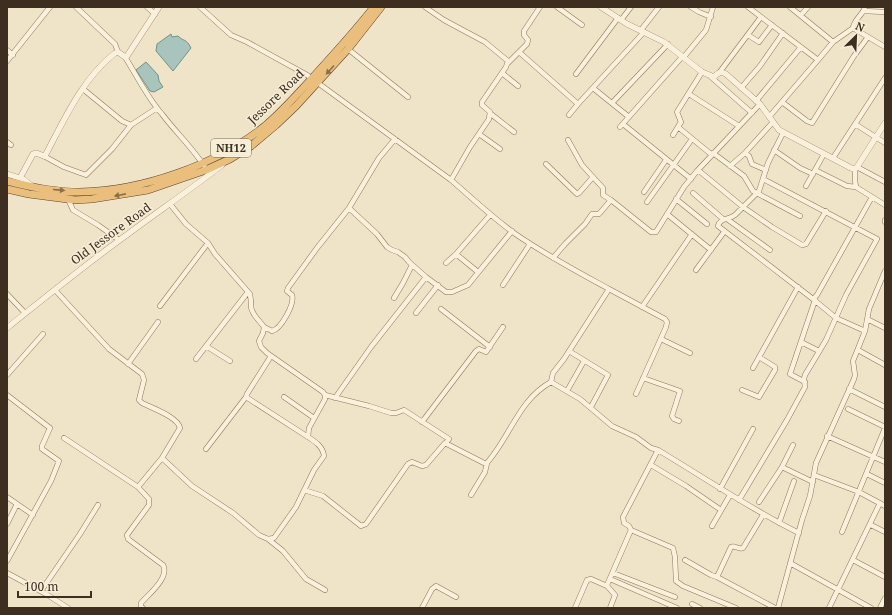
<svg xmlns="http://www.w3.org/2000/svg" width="892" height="615" viewBox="0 0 892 615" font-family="'Noto Serif',serif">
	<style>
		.water { fill: #a9c4bc; stroke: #6f938a }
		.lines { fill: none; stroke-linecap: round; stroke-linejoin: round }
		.minor-casing { stroke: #8d765c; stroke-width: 5.5 }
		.tertiary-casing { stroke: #8d765c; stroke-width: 6 }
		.trunk-casing { stroke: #5b4430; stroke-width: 8 }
		.minor { stroke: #faf1dc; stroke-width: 4.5 }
		.tertiary { stroke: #faf1dc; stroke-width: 5.5 }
		.trunk { stroke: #eabe7c; stroke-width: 7 }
		.oneway { fill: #8b6f49 }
		.labels { text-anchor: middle; stroke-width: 3; stroke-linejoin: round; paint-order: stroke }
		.shield { fill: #f7eed8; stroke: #756857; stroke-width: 1 }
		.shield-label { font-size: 11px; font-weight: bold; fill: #3d2e20 }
		.street-label { font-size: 12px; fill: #3d2e20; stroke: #f7eed8 }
	</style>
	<rect width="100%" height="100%" fill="#f0e4c8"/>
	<path class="water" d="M171,34l1,3 6,-1c6,6 8,2 13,12l-18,23 -17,-20 1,-7z
		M146,62l12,13 1,6 4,6 -9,5 -4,-1 -14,-21z"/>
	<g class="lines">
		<defs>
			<path id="minor" d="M76,7l39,37 3,8
				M147,7l8,7
				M200,7l31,28 16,7 60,33 144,105
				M557,7l25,18
				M691,7l8,5 12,5
				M748,7l70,53 -49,57
				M790,7l43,35 20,-14
				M865,7c-2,8 -11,12 -12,21l32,19
				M864,11l21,1
				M801,15l7,-8
				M621,20l10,-13
				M641,30l18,-23
				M748,35l11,7 13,-17
				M348,49l60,48
				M7,50l6,5
				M519,52l59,52
				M125,57c12,19 22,40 37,57 15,20 33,36 46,58
				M683,58l23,-28 7,-23
				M818,60l15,-18
				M7,61l43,-54
				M508,63l19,-19 1,-4 -4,-5v-4l16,-24
				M502,73l16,13
				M719,73l42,-56
				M576,74l42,-56
				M711,77l41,36
				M593,88l36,29
				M741,88l19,-22 23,-33
				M83,89l39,32 9,4 26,-17
				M689,94l50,32
				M756,101l45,-54
				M782,102l25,19 5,2 42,-67 14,-19
				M612,103l56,-59
				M491,114l23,18
				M569,115l9,-11 66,-72
				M623,124l68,55
				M855,124l30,19
				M620,127l62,-70
				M678,127l34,28
				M783,133l-15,30 -9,28 -24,24c-7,5 -15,3 -17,11l95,73 4,-4 55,-98
				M479,134l21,15
				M673,135l8,-13 -4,-10 25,-40
				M7,142l4,3
				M774,150l26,18 13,6
				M713,153l31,23 9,15 47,25
				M745,153l28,-31
				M42,155l22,12 22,8 26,-26 19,-24
				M833,158l52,-80
				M546,164l31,30 2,-1 14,-16
				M730,166l15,-13 4,3 3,8 14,6
				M857,167l28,15
				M855,169v11l1,7 29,18
				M698,170l45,37 29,20 30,18 4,-1 20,-33
				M815,170l32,16 9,1
				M806,186l18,-32
				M644,192l22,-32
				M693,193l30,26
				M68,199l5,11 25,15 21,15
				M676,199l31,25
				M611,200l40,32h5l28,-45 13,-16 63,-67
				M647,202l45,-63
				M349,208l28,26 10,13 5,3 6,2 7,5 4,5 17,15 20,15h6l16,-7 44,-54
				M667,214l44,36
				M727,219l43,31
				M885,220v2
				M456,254l22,18
				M553,258l12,-14 20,-20 7,-10h7l12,-14 -8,-5v-7l-21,-23 -14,-25
				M446,263l10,-9 34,-39
				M696,270l28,-38
				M503,285l27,-41
				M609,289l56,30 2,3 -1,5 -30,67
				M55,290l54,59 33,25 2,6 -5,20 3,3c10,5 36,14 38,25l-18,30 30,28 41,27 26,22 9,4 6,-1 22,-31 18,-37 10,-14c-1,-9 -8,-14 -16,-19l1,-9 16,-29v-4l-2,-3 -56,-39 -6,-6 -2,-6 4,-8 1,-6c-4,-6 -12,-12 -13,-20 0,-5 0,-8 -1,-13l-35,-40 -7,-11 -22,-19 -16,-20
				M7,294l18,19
				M394,298l9,-15 9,-18
				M813,299l23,19 29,13
				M160,306l48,-63
				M642,307l50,-73
				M441,309l49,38
				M416,313l22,-28
				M867,319l18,9
				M264,327l8,4c9,-2 23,-27 20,-36l-5,-4 1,-3 29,-40 32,-40 30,-50 16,-19
				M661,339l29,14
				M801,342l18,9
				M206,346l24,15
				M858,350l27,15
				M569,351l39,24 -17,32
				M271,356l-24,38 -1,3 62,40
				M196,359l52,-67
				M128,364l30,-42
				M753,368l45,-81
				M7,375l36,-41
				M643,378l37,13 -8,25 2,3 5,2
				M551,382l29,17 32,27 24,11 15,11 7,2 -35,67 1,6 5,3 2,4 -24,55 1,2 7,8 -5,13
				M805,382l-15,-8 25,-74
				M849,389l36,18
				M742,390l17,7 16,-27v-3l-16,-10
				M567,391l17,-30
				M7,395l43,33 -8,18v3l17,12 -8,20 -44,80
				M325,395l44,11 22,7h5l8,-3 45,29 -3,4
				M284,397l30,21
				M335,398l36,-51 55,-70
				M848,409l37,18
				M422,422l54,-71 3,-2 7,3 17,-25
				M827,436l58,26
				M64,438l74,49
				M206,449l40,-52
				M658,450c47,28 92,59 141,83
				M651,465l35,21 35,24
				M782,467l31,15
				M867,474l18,9
				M814,475l45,17 26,14
				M720,489l33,-60
				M304,490l19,6 38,30 5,-2 42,-60 4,-2 10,4 4,-1 19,-22 41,21c24,-26 32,-64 65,-82l2,-9 11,-14 45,-70c-33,-18 -65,-35 -95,-56 -22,-16 -42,-35 -63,-53l19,-33 19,-28 1,-7 -8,-7v-3l24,-35 2,-6 -23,-19 -41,-22 -19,-13
				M471,495l14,-23 2,-9
				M7,497l26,18
				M739,500l48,-80 18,-33 -1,-8 1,-4 21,-35 20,-45 31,-56 -114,-60
				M759,502l23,-35 11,-22
				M779,523l15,-42
				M7,524l10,-20
				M871,525l14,7
				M712,526l18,-31
				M631,530l42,18 2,9 1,24 7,5 53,22
				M842,532l43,-104
				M268,539l15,12 23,28 19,11
				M685,560l26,15 6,2 14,-30c4,-2 8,3 12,1l20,-33
				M853,560l32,17
				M790,563l81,45
				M7,573l39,21 22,14
				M613,573l62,24
				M717,577l58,31
				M610,579l67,29
				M41,591l39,-57 18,-29
				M692,604l8,4
				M143,608l-2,-2v-3c8,-9 29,-26 22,-38l-35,-26 -1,-4 22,-30v-6l-11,-12 24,-29
				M422,608l10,-19 4,-3 20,11
				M575,608l12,-28 4,-1 16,7
				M778,608l24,-88 8,-24 6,-33 38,-84 1,-4 -2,-14 12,-30 4,-22 16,-38
				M829,608l51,-105
				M880,608l5,-10"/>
			<path id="tertiary" d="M601,7l26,17 37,18 38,30 12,5c4,-4 6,-6 12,-3l34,30 19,26 72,38 4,1 2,-2 28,-44
				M7,174l16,5 10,8
				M20,178l13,-24 3,-1 8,3 2,-2c19,-36 37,-76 69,-101l3,-1 7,5 2,-1 32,-49
				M7,328c40,-32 79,-64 121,-94 31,-23 63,-45 94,-69"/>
			<path id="trunk" d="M7,181c23,6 48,11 72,11 63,-1 137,-27 186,-66 14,-12 27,-26 39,-39 24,-26 48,-52 70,-80
				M7,189l22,5 46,6 17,-1 56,-9 58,-20 24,-11 21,-13 25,-21 20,-19 52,-57 33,-42"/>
		</defs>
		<use href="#minor" class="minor-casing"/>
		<use href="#tertiary" class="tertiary-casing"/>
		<use href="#trunk" class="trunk-casing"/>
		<use href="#minor" class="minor"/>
		<use href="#tertiary" class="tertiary"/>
		<use href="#trunk" class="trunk"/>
	</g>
	<defs><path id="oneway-solid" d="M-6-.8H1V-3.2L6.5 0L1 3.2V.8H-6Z"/></defs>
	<g class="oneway">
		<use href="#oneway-solid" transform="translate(330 70) rotate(132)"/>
		<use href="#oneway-solid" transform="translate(59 190) rotate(5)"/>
		<use href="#oneway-solid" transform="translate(120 195) rotate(169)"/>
	</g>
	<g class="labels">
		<rect class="shield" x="211" y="139" width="40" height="18" rx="3"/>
		<g class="shield-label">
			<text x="231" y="152">NH12</text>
		</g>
		<g class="street-label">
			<text transform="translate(276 97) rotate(-44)" y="4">Jessore Road</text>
			<text transform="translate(111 234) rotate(-36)" y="4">Old Jessore Road</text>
		</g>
	</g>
	<rect width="892" height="615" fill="none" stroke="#3d2e20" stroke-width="16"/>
	<g transform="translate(856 36) rotate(24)" stroke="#f7eed8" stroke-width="3" paint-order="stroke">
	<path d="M0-3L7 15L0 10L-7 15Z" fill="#3d2e20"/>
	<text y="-6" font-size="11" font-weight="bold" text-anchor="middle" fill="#3d2e20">N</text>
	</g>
	<path d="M18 591v6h73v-6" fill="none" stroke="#3d2e20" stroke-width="2"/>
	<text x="24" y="591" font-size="12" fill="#3d2e20" stroke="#f7eed8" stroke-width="3" paint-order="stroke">100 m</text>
</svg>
